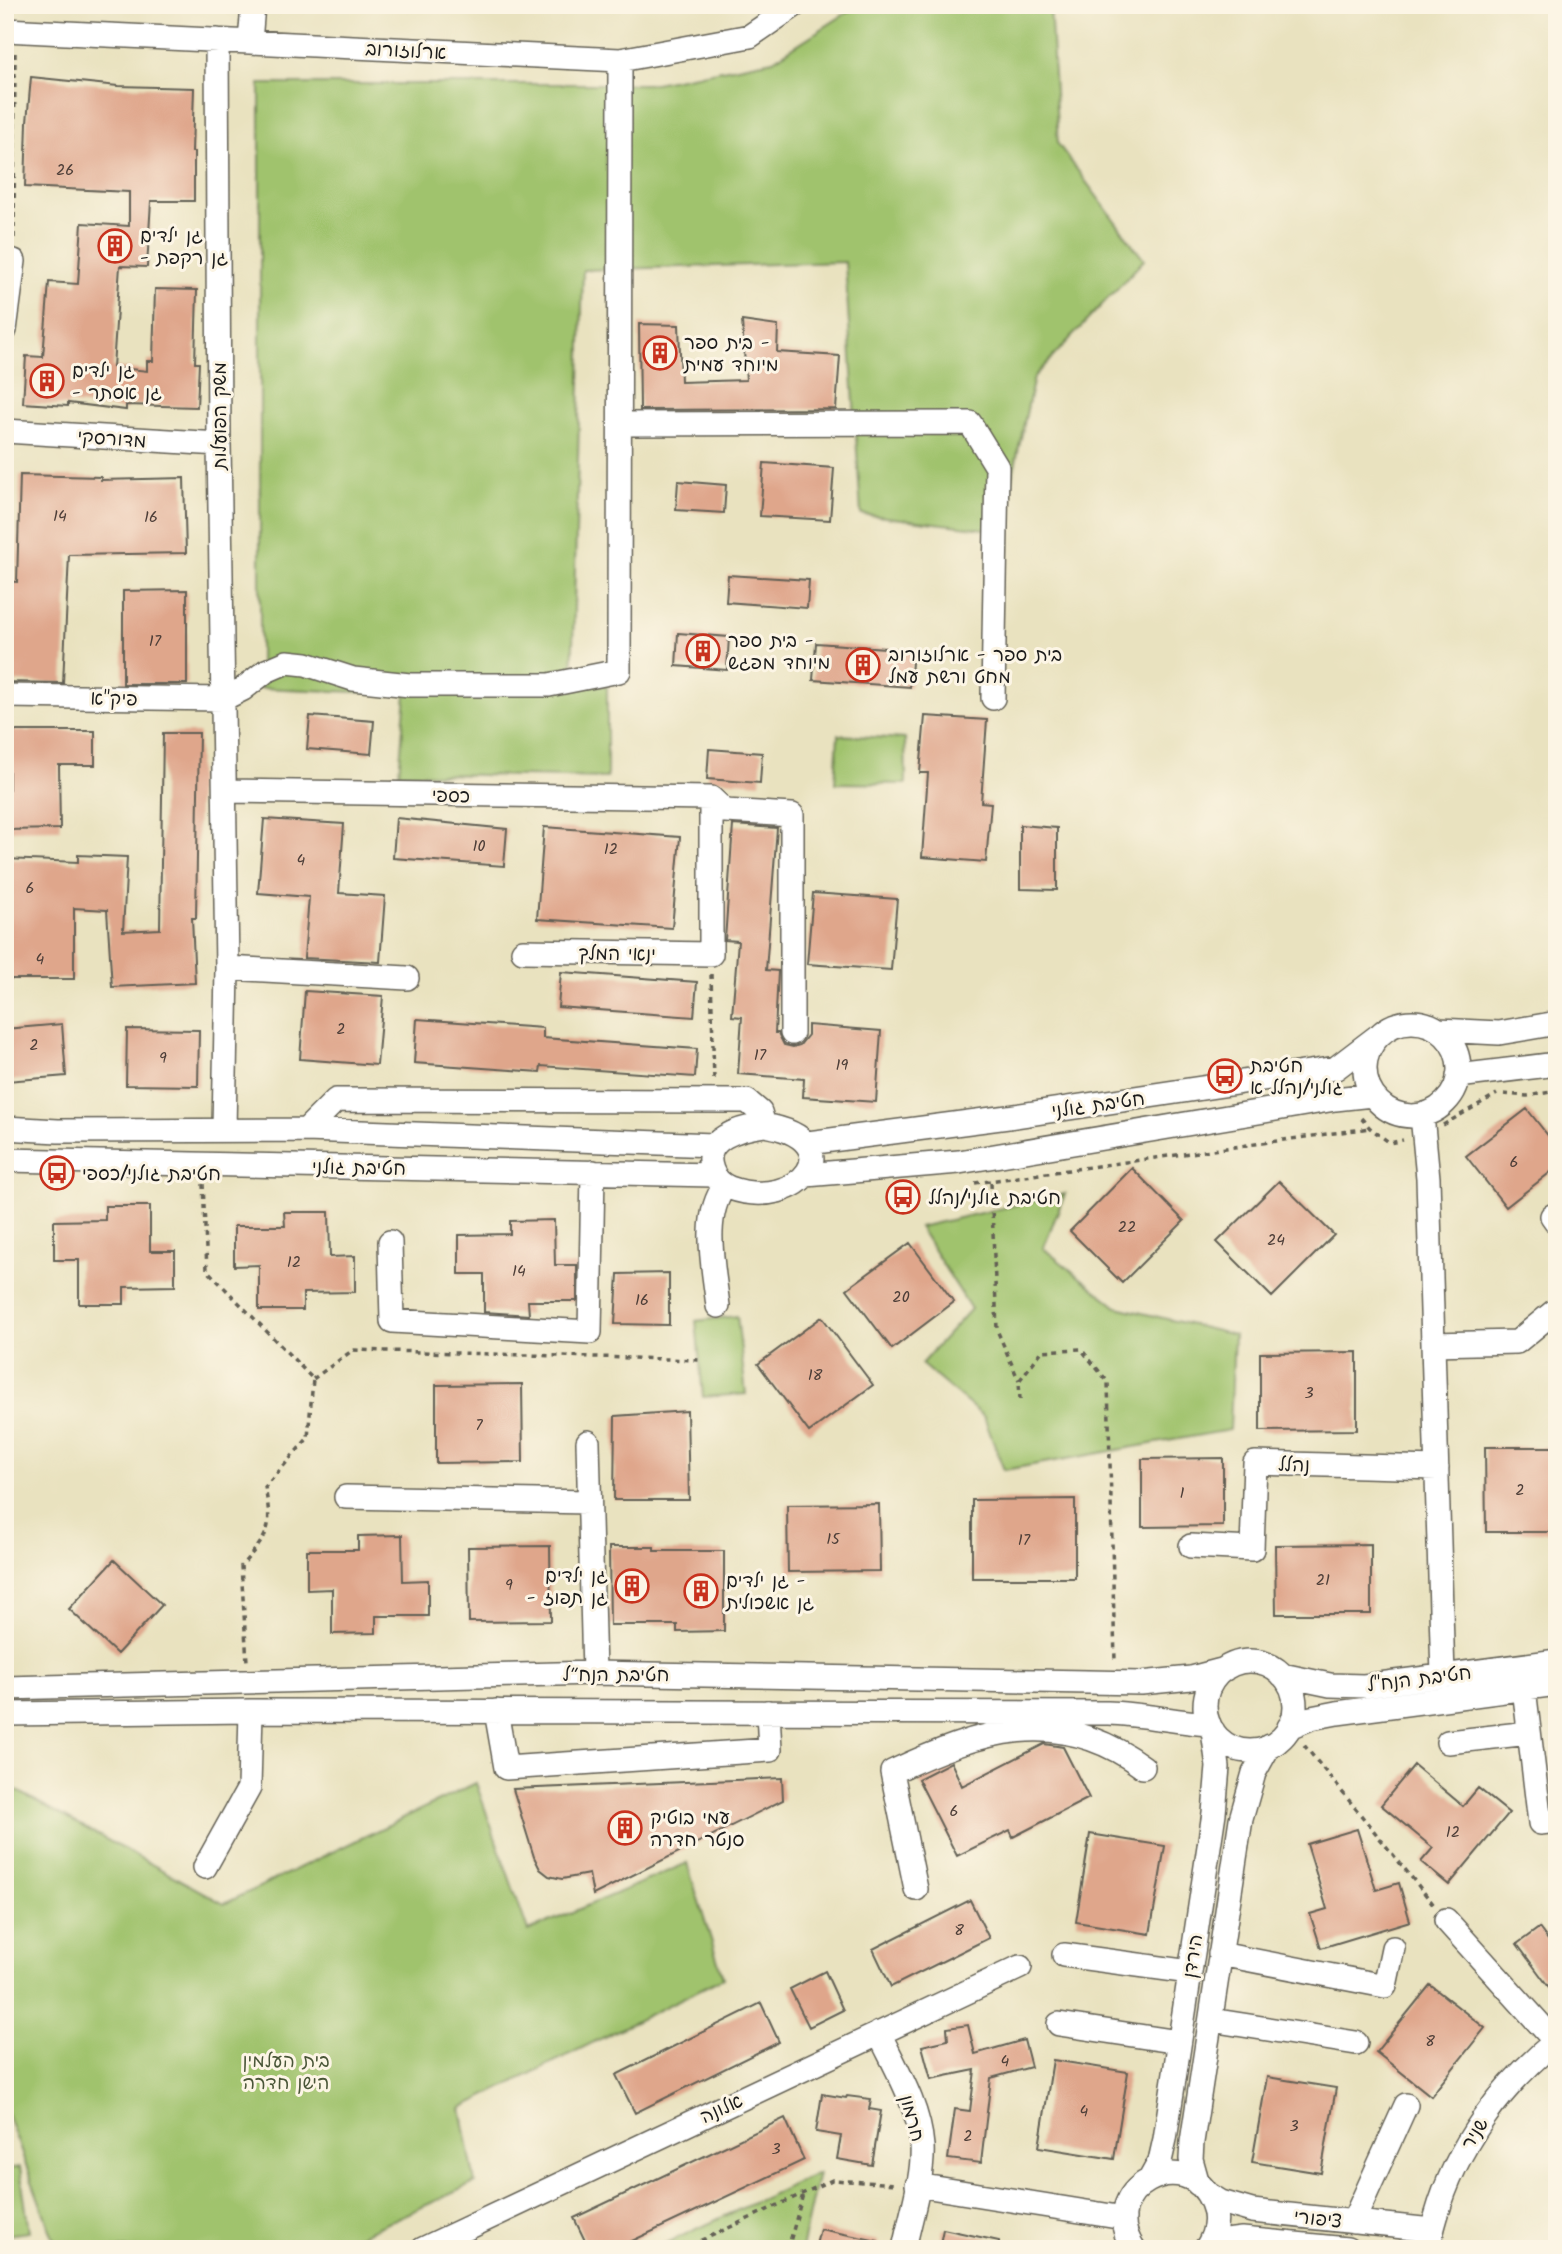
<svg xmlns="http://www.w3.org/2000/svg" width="1562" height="2254" viewBox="0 0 1562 2254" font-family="Kalam,'Playpen Sans Hebrew',sans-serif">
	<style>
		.green { fill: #a0c36d; stroke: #5e7044; stroke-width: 2 }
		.building { fill: #dfa68b }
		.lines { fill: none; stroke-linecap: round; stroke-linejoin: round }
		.minor-casing { stroke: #646155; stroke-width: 26 }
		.path { stroke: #646155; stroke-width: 3.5; stroke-dasharray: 5 5; stroke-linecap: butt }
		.minor { stroke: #fff; stroke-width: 23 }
		.labels { text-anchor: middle; stroke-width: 6; stroke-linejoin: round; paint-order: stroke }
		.number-label { font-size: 16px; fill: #4d3e38 }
		.street-label { font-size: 19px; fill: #1c1c1c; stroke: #fcf5e5 }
		.poi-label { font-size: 19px; fill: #1c1c1c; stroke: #fcf5e5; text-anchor: start }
		.park-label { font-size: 19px; fill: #4a5638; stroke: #fcf5e5 }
	</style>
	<rect width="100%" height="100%" fill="#fcf5e5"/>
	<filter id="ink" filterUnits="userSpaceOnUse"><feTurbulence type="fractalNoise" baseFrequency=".0143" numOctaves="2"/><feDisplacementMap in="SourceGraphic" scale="14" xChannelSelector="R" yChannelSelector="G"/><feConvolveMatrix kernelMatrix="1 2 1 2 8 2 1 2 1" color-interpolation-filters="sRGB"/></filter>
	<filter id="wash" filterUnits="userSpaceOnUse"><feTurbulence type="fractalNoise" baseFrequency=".00686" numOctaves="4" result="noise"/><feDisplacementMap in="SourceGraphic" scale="28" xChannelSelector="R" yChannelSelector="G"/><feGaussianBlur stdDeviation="1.57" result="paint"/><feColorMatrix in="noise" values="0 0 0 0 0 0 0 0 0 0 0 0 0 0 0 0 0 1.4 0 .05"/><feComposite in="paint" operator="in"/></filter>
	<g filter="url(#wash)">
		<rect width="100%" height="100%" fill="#e9e2bf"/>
		<path class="green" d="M859,5h191l8,139 86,116 -110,117 -33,154 -140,-17 -16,-252 -262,8 -11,413 35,3v92l-208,-5 7,-79 -146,-6v-604h390l123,-24z
			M838,735l67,4 1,45 -71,-1z
			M1065,1194l-22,54 74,59 117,28 -4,95 -226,40 -20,-53 -63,-53 50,-55 -52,-82z
			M737,1316l9,78 -43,3 -7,-76z
			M476,1783l52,148 159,-68 36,115 -262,130 14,75 -145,66h-273l-52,-141v-324l219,120z
			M20,2167l9,65 -24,3v-66z
			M818,2173l-17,76h-147z"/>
		<g id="blocks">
			<path class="building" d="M31,77l87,9 76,2 -2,64h2v49h-43l-4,66 -27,-1 -7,101 34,4v-10h6l2,-72 42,1 -2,73h4l-2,44 -71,-2v5l-58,-7v3l-45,-3 3,-47 17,1 6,-75 29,2 4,-61 47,3v-34l-104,-5 2,-65z
				M742,321l36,5 -1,26 63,4 -4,53 -196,1 -1,-86 40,1 2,57 65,-2z
				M764,463l70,5 -4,52 -70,-4z
				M20,475l81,2v3l83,-2 2,75 -117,2 -6,128 -58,-1v-101l12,1z
				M678,481l48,4 -2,28 -48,-3z
				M728,575l81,5 -2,28 -81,-6z
				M187,590v94h-64v-93z
				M678,633l51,4 -2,33 -51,-4z
				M816,643l97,7 -3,37 -97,-7z
				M310,716l64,5 -3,33 -64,-5z
				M925,716l62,4 -6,82 10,1 -5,59 -64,-5 6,-84h-8z
				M9,731h86v34h-36l1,64 -55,1v-40h4z
				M163,733h36l-3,185h-4l3,65 -83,4 -5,-77 -33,-2v71h-69v-120l73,3v-7l49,2 -4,74 37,-2z
				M709,749l53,4 -2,30 -53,-4z
				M396,818l111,11 -3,37 -111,-8z
				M264,819l80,5 -5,69 46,3 -5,66 -76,-4 5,-61 -51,-4z
				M733,825l44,3 -11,142 12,1 -3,62h3l6,12 9,2 7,-2 8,-10v-10l73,6 -5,71 -73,-5 1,-18 -66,-5 4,-57 -10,-1 6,-75 -13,-1z
				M1020,825l37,3v62l-37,-1z
				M544,827l136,10 -8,91 -135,-9z
				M813,893l84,6 -6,71 -84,-6z
				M561,972l136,10 -3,35 -136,-10z
				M305,991l78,5 -6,69 -77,-6z
				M417,1019l126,9v10l154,11 -2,28 -154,-11 -1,6 -126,-9z
				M62,1024l4,52 -59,5 -2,-52z
				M127,1029l72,1 -1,56 -72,-1z
				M1527,1109l30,38v20l-51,40 -40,-51z
				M1132,1168l52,53 -62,62 -52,-52z
				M1279,1181l55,54 -62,62 -55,-55z
				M105,1206h45v45h25v35l-51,1v17h-45v-44h-25v-39l51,-1z
				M284,1212h45l1,45 25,-1v36l-52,1v17h-44v-45l-25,1v-40h51z
				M554,1220l1,45h22v36h-49l1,14 -45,-3v-38h-25v-39l51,-1v-13z
				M910,1243l44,59 -62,47 -45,-60z
				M669,1273v52l-54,-1 3,-50z
				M822,1317l51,68 -64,47 -51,-68z
				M1357,1352v78l-97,1v-78z
				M522,1384l1,78 -87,1v-78z
				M687,1411l2,89h-75l1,-84z
				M1485,1447h69v85h-68z
				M1223,1458v68l-81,1v-68z
				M1075,1499v79h-103v-78z
				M879,1504l1,67 -92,1 -1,-67z
				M402,1535l1,46 25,-1v36h-52v17l-44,1v-45l-25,1v-40h51v-14z
				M1371,1544v70h-95l-1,-69z
				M550,1546l1,75 -82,1 -1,-75z
				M609,1547h45v4h70v80l-47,1v-7h-67z
				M114,1560l48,45 -45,49 -48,-45z
				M1044,1744l19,3 26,51 -76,39 -3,-7 -53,26 -39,-77 33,-17 11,24z
				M1414,1765l49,41 15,-18 31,25 -60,72 -28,-23 12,-14 -52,-43z
				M782,1778l1,22 -190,95 -4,-21 -27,5 -13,-3 -9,-7 -6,-12 -21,-68z
				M1357,1829l19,61 23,-7 11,38 -89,27 -11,-34 17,-5 -20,-65z
				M1090,1834l75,12 -15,88 -74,-12z
				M970,1900l19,38 -98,49 -18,-38z
				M1539,1928l18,24v46l-40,-54z
				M825,1971l18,39 -34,17 -19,-38z
				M1430,1985l55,43 -54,68 -55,-44z
				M761,2003l18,39 -144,71 -19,-38z
				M968,2025l7,29 49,-14 7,27 -40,11 -10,85 -33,-4 7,-50 15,2 5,-41 -44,9 -9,-33 26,-6 -1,-12z
				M1053,2060l75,12 -14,87 -75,-12z
				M1267,2077l69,11 -15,85 -69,-11z
				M822,2094l24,4 1,-2 24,3 -2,10 12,2 -9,54 -35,-6 4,-23 -25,-4z
				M785,2118l19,42 -189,89h-26l-15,-31z
				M820,2229l58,12 -1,8h-62z
				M943,2229l56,12v8h-60z"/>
		</g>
	</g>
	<g filter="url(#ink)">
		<use href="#blocks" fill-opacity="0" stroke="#646155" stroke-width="2"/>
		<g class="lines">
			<defs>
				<path id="minor" d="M5,30l615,30 130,-24 45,-31
					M217,40l2,404 8,524 -3,162
					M250,42l3,-37
					M5,259l9,2 -9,69
					M620,424l350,-1 27,44 -4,231
					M5,431l214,13
					M5,696l218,3 20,-10 23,-18 21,-9 19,2 47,15 57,6h139l70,-14 1,-611
					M225,791l486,7 14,13 67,4v218
					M523,951l188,3v-156
					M227,968l180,10
					M1365 1069a47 47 0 1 1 94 0a47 47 0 1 1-94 0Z
					M1439,1030l60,3 58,-10
					M1458,1076l99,-12
					M1422,1115l6,63 15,498
					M764,1125c91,15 37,88 -34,63 -8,-3 -15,-10 -18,-18 -12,-32 29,-42 52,-45z
					M5,1128l53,3 248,-1 408,15
					M306,1130l30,-30 411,1 13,11 4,13
					M808,1143l200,-26 328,-49 42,-32
					M5,1160l708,15
					M806,1175l153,-13 376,-63 37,-4
					M1552,1216l5,7
					M390,1242l2,79 198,11 3,-160
					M718,1306c-4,-36 -17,-90 7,-120
					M1433,1344l84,-2 40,-33
					M588,1442l6,231
					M346,1497l242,5
					M1191,1546l61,3 3,-86 182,5
					M1205 1706a45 45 0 1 1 90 0a45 45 0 1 1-90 0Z
					M1282,1675l48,10 34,1 193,-25
					M5,1688l589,-15 547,10 50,-5 34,-9
					M1524,1688l16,135 17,-2
					M496,1711l10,57 264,-18 -2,-38
					M5,1714l246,-3 857,2c35,1 67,9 101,11
					M1289,1727l22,-9 26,-5 220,-29
					M1448,1742l81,-9
					M205,1867l44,-79 2,-77
					M916,1889l-24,-117c87,-41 167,-68 251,-5
					M1446,1920l109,121
					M1220,1954l165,32 8,-38
					M1064,1955l126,17
					M1211,2020l145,23
					M1059,2024l120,18
					M879,2033c17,36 40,73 43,113 2,31 -12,72 -18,103
					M1150,2179l10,-18 5,-22 49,-326 4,-46 -5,-36
					M1198,2184l-7,-25 1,-17 49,-323 13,-46 15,-27
					M917,2185l207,33
					M1208,2194l13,8 31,9 180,19
					M1353,2222l53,-117
					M1206,2248l20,-7 16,-2 105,10
					M423,2249l597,-282
					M1134,2249c-41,-59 53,-108 78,-46 7,16 3,32 -6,46
					M1429,2249c1,-11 4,-22 7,-32 20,-71 65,-131 121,-177"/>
			</defs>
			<use href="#minor" class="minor-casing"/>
			<path class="path" d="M14,238l1,-188
				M711,974l3,107
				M1504,1094l23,2 30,-5
				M1361,1118l9,10 20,15 13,-3
				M1443,1125l54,-31
				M975,1183l395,-55
				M991,1183l6,147 22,51
				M203,1184l4,86 106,109 -5,59 -43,49c8,44 4,47 -24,79l6,96
				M313,1379l40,-29 347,10
				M1020,1400l-1,-19 23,-30 39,-2 27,33 7,280
				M1304,1745l130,160
				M683,2249l149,-69 65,4
				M788,2249l15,-55"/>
			<use href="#minor" class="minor"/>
		</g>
	</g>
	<defs>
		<symbol id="building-ring" viewBox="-11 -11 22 22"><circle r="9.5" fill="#fcf5e5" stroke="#c8321e" stroke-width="1.5"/><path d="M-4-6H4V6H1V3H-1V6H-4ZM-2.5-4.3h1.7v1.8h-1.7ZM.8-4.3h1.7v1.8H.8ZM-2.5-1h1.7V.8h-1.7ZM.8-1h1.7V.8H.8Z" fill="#c8321e"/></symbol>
		<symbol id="bus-ring" viewBox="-11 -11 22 22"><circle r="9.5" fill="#fcf5e5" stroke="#c8321e" stroke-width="1.5"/><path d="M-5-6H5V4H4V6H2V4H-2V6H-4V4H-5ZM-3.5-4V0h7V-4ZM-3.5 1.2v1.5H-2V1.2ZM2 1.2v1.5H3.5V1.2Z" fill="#c8321e"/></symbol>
	</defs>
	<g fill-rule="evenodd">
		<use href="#building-ring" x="96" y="227" width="38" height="38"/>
		<use href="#building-ring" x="641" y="334" width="38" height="38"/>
		<use href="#building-ring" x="28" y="362" width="38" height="38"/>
		<use href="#building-ring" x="684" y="632" width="38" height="38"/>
		<use href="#building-ring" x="844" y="646" width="38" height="38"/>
		<use href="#bus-ring" x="1206" y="1057" width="38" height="38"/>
		<use href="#bus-ring" x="38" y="1154" width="38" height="38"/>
		<use href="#bus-ring" x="884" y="1178" width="38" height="38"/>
		<use href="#building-ring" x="613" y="1567" width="38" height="38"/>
		<use href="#building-ring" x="682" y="1572" width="38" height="38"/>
		<use href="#building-ring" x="606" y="1809" width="38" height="38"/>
	</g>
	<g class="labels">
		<g class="number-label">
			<text x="65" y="175">26</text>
			<text x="60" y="521">14</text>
			<text x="151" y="522">16</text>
			<text x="155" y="646">17</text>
			<text x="479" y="851">10</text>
			<text x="611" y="854">12</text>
			<text x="301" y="865">4</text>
			<text x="30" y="893">6</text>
			<text x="40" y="964">4</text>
			<text x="341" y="1034">2</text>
			<text x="34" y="1050">2</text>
			<text x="760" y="1060">17</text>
			<text x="163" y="1063">9</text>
			<text x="842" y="1070">19</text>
			<text x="1514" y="1167">6</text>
			<text x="1127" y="1232">22</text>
			<text x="1276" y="1245">24</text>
			<text x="294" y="1267">12</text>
			<text x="519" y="1276">14</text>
			<text x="901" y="1302">20</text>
			<text x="642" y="1305">16</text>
			<text x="815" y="1380">18</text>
			<text x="1309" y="1398">3</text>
			<text x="479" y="1430">7</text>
			<text x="1520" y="1495">2</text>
			<text x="1182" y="1498">1</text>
			<text x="833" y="1544">15</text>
			<text x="1024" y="1545">17</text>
			<text x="1323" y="1585">21</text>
			<text x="509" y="1590">9</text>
			<text x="954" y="1816">6</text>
			<text x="1453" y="1837">12</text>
			<text x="959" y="1935">8</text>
			<text x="1430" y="2046">8</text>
			<text x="1005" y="2066">4</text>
			<text x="1084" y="2116">4</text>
			<text x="1294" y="2131">3</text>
			<text x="968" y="2141">2</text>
			<text x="776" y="2154">3</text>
		</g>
		<g class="street-label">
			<text transform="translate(406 50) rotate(3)" y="7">ארלוזורוב</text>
			<text transform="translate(219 416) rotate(-90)" y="7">משק הפועלות</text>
			<text transform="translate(112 438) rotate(4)" y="7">מדורסקי</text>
			<text transform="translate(114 698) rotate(1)" y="7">פיק"א</text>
			<text transform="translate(451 795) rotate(1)" y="7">כספי</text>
			<text transform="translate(617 953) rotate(1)" y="7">ינאי המלך</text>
			<text transform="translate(1098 1104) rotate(-8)" y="7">חטיבת גולני</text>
			<text transform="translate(359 1167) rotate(1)" y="7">חטיבת גולני</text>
			<text transform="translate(1294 1464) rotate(2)" y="7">נהלל</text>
			<text x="616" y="1681">חטיבת הנח״ל</text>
			<text transform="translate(1419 1678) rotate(-7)" y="7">חטיבת הנח"ל</text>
			<text transform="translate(1192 1956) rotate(-81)" y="7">הירדן</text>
			<text transform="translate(721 2108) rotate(-25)" y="7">אלונה</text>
			<text transform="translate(913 2118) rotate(75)" y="7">חרמון</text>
			<text transform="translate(1474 2133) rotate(-58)" y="7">שניר</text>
			<text transform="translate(1318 2218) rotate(6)" y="7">ציפורי</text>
		</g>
		<g class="poi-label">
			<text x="140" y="242">גן ילדים<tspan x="140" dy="22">- גן רקפת</tspan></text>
			<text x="684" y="349">בית ספר -<tspan x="684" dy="22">מיוחד עמית</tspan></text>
			<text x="72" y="377">גן ילדים<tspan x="72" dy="22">- גן אסתר</tspan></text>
			<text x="728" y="647">בית ספר -<tspan x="728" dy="22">מיוחד מפגש</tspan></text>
			<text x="888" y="661">בית ספר - ארלוזורוב<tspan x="888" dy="22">מחט ורשת עמל</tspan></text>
			<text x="1250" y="1072">חטיבת<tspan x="1250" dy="22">גולני/נהלל א</tspan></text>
			<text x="82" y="1180">חטיבת גולני/כספי</text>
			<text x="928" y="1204">חטיבת גולני/נהלל</text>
			<text x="608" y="1582" text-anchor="end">גן ילדים<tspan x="608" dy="22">- גן תפוז</tspan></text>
			<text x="726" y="1587">גן ילדים -<tspan x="726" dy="22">גן אשכולית</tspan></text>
			<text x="650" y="1824">עמי בוטיק<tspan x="650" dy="22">סנטר חדרה</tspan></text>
		</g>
		<g class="park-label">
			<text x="286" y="2067">בית העלמין<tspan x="286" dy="22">הישן חדרה</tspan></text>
		</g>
	</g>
	<rect width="1562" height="2254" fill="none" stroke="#fcf5e5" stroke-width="28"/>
</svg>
